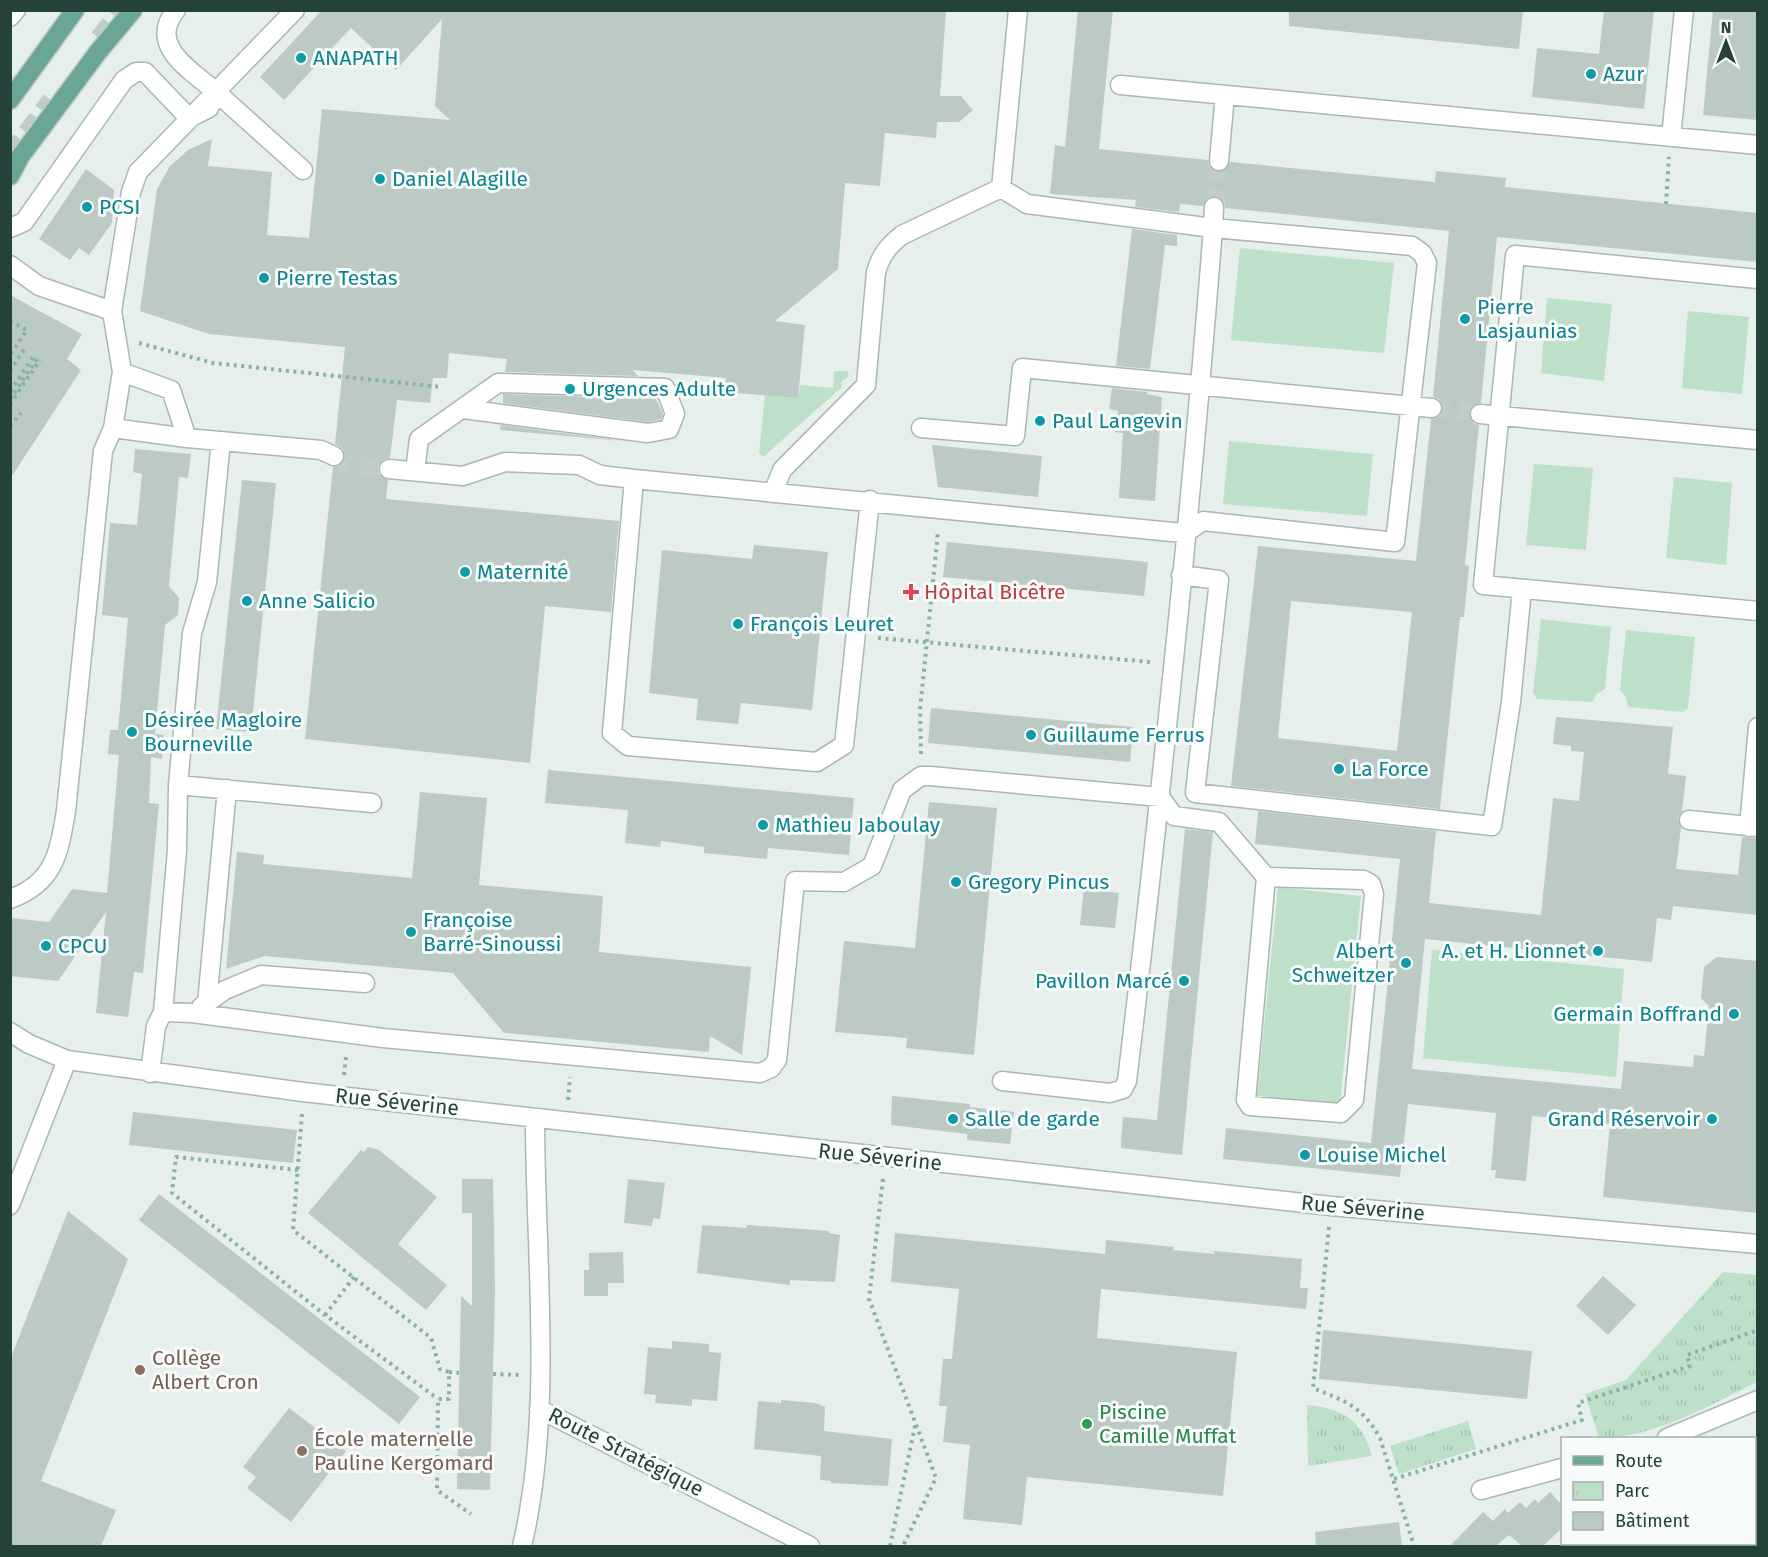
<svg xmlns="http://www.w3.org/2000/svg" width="1768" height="1557" viewBox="0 0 1768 1557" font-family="'Fira Sans',sans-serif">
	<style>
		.grass { fill: #bfe0c8 }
		.park { fill: url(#park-tufts) }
		.building { fill: #bbcac4; fill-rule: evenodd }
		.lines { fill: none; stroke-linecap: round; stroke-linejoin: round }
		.minor-tunnel { stroke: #bfccc8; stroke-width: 18; stroke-dasharray: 18 9; stroke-linecap: butt }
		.highway-tunnel { stroke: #bfccc8; stroke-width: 18; stroke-dasharray: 18 9; stroke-linecap: butt }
		.minor-casing { stroke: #a8b8b2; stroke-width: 21 }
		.major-casing { stroke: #c2cac8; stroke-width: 21 }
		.path { stroke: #86b3a5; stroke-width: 4; stroke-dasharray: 3 4.5; stroke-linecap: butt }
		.minor { stroke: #fff; stroke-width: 18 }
		.major { stroke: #6aa596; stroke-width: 18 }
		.culture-dot { fill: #0f9aa8; stroke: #f7fbf9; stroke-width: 2 }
		.health-dot { fill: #e0444e; stroke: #f7fbf9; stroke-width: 2 }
		.education-dot { fill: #8d6e63; stroke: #f7fbf9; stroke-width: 2 }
		.leisure-dot { fill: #2e9e5b; stroke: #f7fbf9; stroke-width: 2 }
		.labels { text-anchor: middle; stroke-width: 6; stroke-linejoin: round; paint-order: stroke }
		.culture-label { font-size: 21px; fill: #0d838f; stroke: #f7fbf9; text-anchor: start }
		.health-label { font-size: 21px; fill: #be3a42; stroke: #f7fbf9; text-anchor: start }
		.street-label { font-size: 21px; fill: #24423a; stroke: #f7fbf9 }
		.education-label { font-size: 21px; fill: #785e54; stroke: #f7fbf9; text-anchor: start }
		.leisure-label { font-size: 21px; fill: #27864d; stroke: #f7fbf9; text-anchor: start }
	</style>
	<defs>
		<pattern id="park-tufts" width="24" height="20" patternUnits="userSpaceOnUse" patternTransform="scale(1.5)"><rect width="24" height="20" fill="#bfe0c8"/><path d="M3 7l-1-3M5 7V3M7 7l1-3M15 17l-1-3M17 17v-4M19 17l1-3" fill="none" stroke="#a4c1ad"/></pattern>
	</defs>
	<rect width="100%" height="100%" fill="#e6efeb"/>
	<path class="grass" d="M1240,248l154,15 -10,90 -153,-13z
		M1547,298l65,6 -8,77 -63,-8z
		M1688,311l61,6 -7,77 -60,-6z
		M834,371h13l2,5 -8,6 1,5 -79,70 -4,-4 6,-58 33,3 2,-13 33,3z
		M1229,441l144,13 -6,62 -144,-12z
		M1534,464l59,4 -7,82 -60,-5z
		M1674,477l58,6 -6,82 -60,-7z
		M1541,619l70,8 -6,62 -8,5 -5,8 -55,-3 -4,-6z
		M1626,630l69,7 -7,71 -5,4 -55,-5 -2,-10 -6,-7z
		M1278,887l83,9 -21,208 -83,-8z
		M1432,950l192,19 -8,108 -193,-19z"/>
	<path class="park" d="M1723,1272l34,3v107c-46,23 -106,57 -158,56l-14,-44 41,-14z
		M1307,1405c36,3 55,15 65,51l-64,10z
		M1468,1421l8,28 -77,25 -9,-28z"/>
	<path class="building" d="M322,10h624l-6,86h21l12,14 -14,12h-22l-1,16 -51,-5 -5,53 -35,-3 -7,86 -63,52 30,4 -7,73 -74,-6 2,-14 -93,-8 5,6 -133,-4 2,-13 -58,-6 -2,25h-14l-3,25 -33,-3 -7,58 -6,1 -6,8 1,7 9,6 -2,19 233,22 -8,91 -66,-6 -15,157 -225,-24 28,-272 8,-2 4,-9 -2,-7 -8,-5 10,-97 -136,-13 -69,-23 17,-122 13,-23 18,-16 24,-11 -4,27 64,6 -5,63 42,3 13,-129 128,11 -15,-14 7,-87 -46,51 -45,-42 -67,72 -24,-23z
		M1078,10h35l-14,139 109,11 1,6 8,6 7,-1 6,-9 205,20 1,-11 70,7 -1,9 253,26v49l-261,-25 -16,166 -10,4 -2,7 4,9 6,2 -14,140 4,1 -5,51h-4l-20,192 -209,-23 27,-240 158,15 15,-142 10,-4 2,-6 -4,-10 -6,-2 16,-166 -224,-23 -1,-7 -9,-5 -7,1 -5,9 -23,-2 -1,8 -44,-5 1,-7 -86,-6 5,-49 10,2zM1291,601l121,11 -15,139 -119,-13z
		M1289,10h234l-4,39 -230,-23z
		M1604,10h50l-10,99 -112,-12 5,-49 62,6z
		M1713,10h45v110l-55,-5z
		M86,169l28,21 -2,33 -23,32 -10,-7 -9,12 -31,-21z
		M1132,229l45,6v11l-12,-1 -15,124 -34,-3z
		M10,295l72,39 -15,25 14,11 -71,109z
		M1112,388l35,4v2l15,3 -7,104 -36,-3 4,-65 -8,-1 3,-21 -9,-2z
		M503,394l153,5 7,15 -2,5 -13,3 -145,-19z
		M501,425l121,16 -122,-11z
		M932,445l110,11 -4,41 -100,-10z
		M135,449l56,5 -3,24 -9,-1 -10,109 10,12 -1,17 -13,10 -10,109 9,1 -2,24 -11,-2 -2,46 10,1 -16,169 -9,-1 -6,45 -32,-4 10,-101 -48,69 -48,-5v-58l39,4 23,-33 35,4 12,-138 -11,-1 2,-24h8l10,-112 -26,-3 8,-92 27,2 5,-51 -9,-2z
		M242,480l34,3 -25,249 -35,-3z
		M947,542l201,20 -4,34 -201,-19z
		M754,545l74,7 -16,158 -71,-7 -3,21 -42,-4 2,-21 -49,-6 13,-143 90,9z
		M931,708l202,19 -3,35 -202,-19z
		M1556,717l117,10 -5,47 18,2 -4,35 -4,7 3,9 -5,42 62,6 4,-38 16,1v77l-85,-9 -2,14 -14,-2 -5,44 -227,-23 -13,130 209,20 3,-28 69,6 1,-12 10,1 5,-50 -8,-8 3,-31 13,-10 41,4v252l-155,-16 7,-73 -78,-8 -6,65 -31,-3 1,-8h-5l5,-57 -88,-9 -8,73 -177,-18 3,-31 145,15 16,-153 13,-131 -145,-15 3,-33 178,20 -7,72 112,12 12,-117 26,3 5,-49 -13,-1v-5l-18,-2z
		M548,770l306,28 -5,57 -81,-7 -1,11 -63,-6v-6l-43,-6 -1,6 -35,-4 3,-33 -83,-7z
		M420,792l67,6 -8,87 124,11 -4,56 152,15 -9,88 -32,-19 -1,16 -205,-19 -51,-60 -189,-17 -38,13 11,-117 27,3 -1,9 149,14z
		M929,802l68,6 -23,247 -68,-7 1,-10 -72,-6 9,-91 71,7z
		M1185,829l28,3 -31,323 -61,-7v-7l2,-24 34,3z
		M1084,889l35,4 -4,35 -35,-3z
		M892,1096l78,8v3l44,5 -4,32 -43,-4v-6l-76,-9z
		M133,1112l164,18 -4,33 -164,-18z
		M368,1147l11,3 58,47 -39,47 49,41 -21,25 -118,-97 53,-63 3,2z
		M462,1179h31l2,111 -5,200 -33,-1 4,-193 11,10v-93h-10z
		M628,1179l37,4 -5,36 -7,-1 -1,8 -28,-3z
		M159,1194l261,203 -21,27 -260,-204z
		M68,1211l60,48 -87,222 75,29 -15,36h-91v-186z
		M702,1225l44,3 1,-3 82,6v2l11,2 -5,47 -45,-2v5l-93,-12z
		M895,1233l210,21 1,-14 68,7 -1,3 41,4v-3l88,8 -2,29h8l-2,21 -205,-20 -4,49 140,14 -14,144 -196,-19 -5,48 -59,-6 7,-74 -27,-3 4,-36h-8l4,-47h9l7,-70 -68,-7z
		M623,1252l1,31h-16v13h-24v-26h5v-17z
		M1603,1276l33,29 -28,30 -32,-29z
		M1323,1330l209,21 -5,48 -208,-20z
		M672,1341l37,3v8l12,1 -4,48 -25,-2v7l-37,-3 1,-8 -12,-1 4,-47 24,2z
		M781,1400l34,3 10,4 -1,24 68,8 -4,47 -57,-3v-2l-11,-1 1,-24 -67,-7 4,-48 23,2z
		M289,1408l57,43 -55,71 -44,-34 9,-11 -13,-10z
		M1550,1492l13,14v21l-20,19h-21l-13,-11 -13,11h-46l33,-34 10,9 12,-12 3,4 12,-11 6,6 9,-9 3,4z
		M1399,1522l3,24h-86l-1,-14z"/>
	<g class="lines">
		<path class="minor-tunnel" d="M1214,207l5,-46
			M1432,408l48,6
			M334,456l17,9 38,4"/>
		<path class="highway-tunnel" d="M99,38l21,-28
			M10,154l41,-54"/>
		<defs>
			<path id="minor" d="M10,17l6,-7
				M1120,85l638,60
				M216,92l87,78
				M1671,137l13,-127
				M1219,161l6,-66
				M10,228l14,-6 100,-142 12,-8h9l44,46 20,-10 7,-16c-25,-22 -69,-46 -40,-82
				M10,265l29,21 73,25
				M1758,279l-243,-24 -32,330 275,26
				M122,372l49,18 16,48 134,12 13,6
				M1480,414l278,26
				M113,428l74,10
				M921,428l94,8 7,-68 410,40
				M389,469l74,7 42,-14 74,3 21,10 34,4 538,53 13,1 18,-12 192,21 32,-279 -5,-10 -10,-7 -199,-18 1,-21
				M415,471l4,-32 79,-56 167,5 10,26 -6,15 -21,4 -185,-24
				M634,479l-22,254 16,13 189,16 27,-17 26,-245
				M773,493l9,-23 84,-85 10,-113c5,-17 12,-26 26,-37l99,-47
				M1181,575l38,5 -24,213 297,33 19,-124 11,-113
				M178,785l194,18
				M1689,820l69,7
				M1749,827l9,-100
				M10,899c45,-16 49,-47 56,-88l37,-360 10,-23 9,-56 -10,-61 19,-119 7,-20 157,-162
				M207,1003l20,-214
				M201,1007l24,-17 36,-15 104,8
				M163,1012l14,-162 1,-65 14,-152 15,-51 14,-141
				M10,1032l19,12 38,16 236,32 1028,114 427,38
				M150,1073l6,-47 7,-14 29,1 191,25 377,35 11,-5 6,-8 18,-179 49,1 28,-16 30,-76 19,-14h9l230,21 14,19 45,6 47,55 -20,223 4,6 91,7 13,-13 20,-206 -3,-10 -7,-4 -98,-3
				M1002,1081l108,12 13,-4 4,-8c34,-284 64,-568 86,-853l-186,-24 -26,-16 17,-178
				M10,1205l57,-145
				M539,1409l271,137
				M1667,1438l91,-38
				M1481,1490l81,-22
				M522,1546c32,-136 13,-288 13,-428"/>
			<path id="major" d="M10,100l65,-90
				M10,176l10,-19 78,-105 35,-42"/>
		</defs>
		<use href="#minor" class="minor-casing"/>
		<use href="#major" class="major-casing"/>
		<path class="path" d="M1666,204l3,-47
			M10,321l17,9 -17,25
			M139,343l74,20 228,24
			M10,371l16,-25
			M10,391l23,-34
			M10,399l27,-40
			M10,404l30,-44
			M10,426l11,-13
			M878,638l273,24
			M921,754l-1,-44 18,-178
			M344,1075l2,-19
			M568,1100l2,-23
			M302,1114l-9,116 138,108 9,31 9,3v27h-11l-1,91 34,24
			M298,1170l-122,-13 -4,36 153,122 113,84
			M883,1179l-14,120 67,179 -33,68
			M1329,1227l-16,161c32,13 49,18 67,50l34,108
			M325,1315l29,-38
			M449,1372l10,1
			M493,1374l26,1
			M1394,1479l188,-59 -4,-17 112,-37 -3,-11 71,-25
			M890,1546l26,-125"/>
		<use href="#minor" class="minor"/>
		<use href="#major" class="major"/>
	</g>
	<g class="culture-dot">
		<circle cx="301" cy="58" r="6"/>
		<circle cx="1591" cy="74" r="6"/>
		<circle cx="380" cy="179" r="6"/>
		<circle cx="87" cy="207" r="6"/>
		<circle cx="264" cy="278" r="6"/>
		<circle cx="1465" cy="319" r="6"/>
		<circle cx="570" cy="389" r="6"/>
		<circle cx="1040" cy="421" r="6"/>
		<circle cx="465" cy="572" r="6"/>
		<circle cx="247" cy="601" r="6"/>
		<circle cx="738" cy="624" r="6"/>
		<circle cx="132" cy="732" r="6"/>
		<circle cx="1031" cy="735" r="6"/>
		<circle cx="1339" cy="769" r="6"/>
		<circle cx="763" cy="825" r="6"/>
		<circle cx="956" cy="882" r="6"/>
		<circle cx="411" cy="932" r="6"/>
		<circle cx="46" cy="946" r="6"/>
		<circle cx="1598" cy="951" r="6"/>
		<circle cx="1406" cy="963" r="6"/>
		<circle cx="1184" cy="981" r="6"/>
		<circle cx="1734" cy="1014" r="6"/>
		<circle cx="953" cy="1119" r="6"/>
		<circle cx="1712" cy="1119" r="6"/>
		<circle cx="1305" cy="1155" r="6"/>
	</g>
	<path class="health-dot" d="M908 583h6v6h6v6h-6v6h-6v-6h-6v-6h6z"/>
	<g class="education-dot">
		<circle cx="140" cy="1370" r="6"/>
		<circle cx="302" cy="1451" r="6"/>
	</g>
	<circle class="leisure-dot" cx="1087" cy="1424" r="6"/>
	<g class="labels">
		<g class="culture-label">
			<text x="313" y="65">ANAPATH</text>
			<text x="1603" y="81">Azur</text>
			<text x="392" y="186">Daniel Alagille</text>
			<text x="99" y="214">PCSI</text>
			<text x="276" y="285">Pierre Testas</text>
			<text x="1477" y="314">Pierre<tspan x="1477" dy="24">Lasjaunias</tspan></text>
			<text x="582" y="396">Urgences Adulte</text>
			<text x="1052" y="428">Paul Langevin</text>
			<text x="477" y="579">Maternité</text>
			<text x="259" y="608">Anne Salicio</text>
			<text x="750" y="631">François Leuret</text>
			<text x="144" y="727">Désirée Magloire<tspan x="144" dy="24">Bourneville</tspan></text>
			<text x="1043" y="742">Guillaume Ferrus</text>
			<text x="1351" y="776">La Force</text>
			<text x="775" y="832">Mathieu Jaboulay</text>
			<text x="968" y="889">Gregory Pincus</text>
			<text x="423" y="927">Françoise<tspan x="423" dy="24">Barré-Sinoussi</tspan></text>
			<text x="58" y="953">CPCU</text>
			<text x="1394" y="958" text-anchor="end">Albert<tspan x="1394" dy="24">Schweitzer</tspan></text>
			<text x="1586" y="958" text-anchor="end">A. et H. Lionnet</text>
			<text x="1172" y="988" text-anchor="end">Pavillon Marcé</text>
			<text x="1722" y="1021" text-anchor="end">Germain Boffrand</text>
			<text x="965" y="1126">Salle de garde</text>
			<text x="1700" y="1126" text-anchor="end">Grand Réservoir</text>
			<text x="1317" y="1162">Louise Michel</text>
		</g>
		<g class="health-label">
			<text x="924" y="599">Hôpital Bicêtre</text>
		</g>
		<g class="street-label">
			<text transform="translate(397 1102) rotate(6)" y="7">Rue Séverine</text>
			<text transform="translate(880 1157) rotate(6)" y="7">Rue Séverine</text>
			<text transform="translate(1363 1208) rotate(5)" y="7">Rue Séverine</text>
			<text transform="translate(626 1452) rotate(27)" y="7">Route Stratégique</text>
		</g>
		<g class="education-label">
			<text x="152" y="1365">Collège<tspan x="152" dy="24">Albert Cron</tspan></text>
			<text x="314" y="1446">École maternelle<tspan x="314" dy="24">Pauline Kergomard</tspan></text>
		</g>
		<g class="leisure-label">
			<text x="1099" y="1419">Piscine<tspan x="1099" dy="24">Camille Muffat</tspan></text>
		</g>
	</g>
	<rect width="1768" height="1557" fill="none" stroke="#24423a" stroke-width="24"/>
	<rect x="1561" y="1437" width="195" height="108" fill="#f7fbf9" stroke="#a3b1ad" stroke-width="1.5"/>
	<rect x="1573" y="1456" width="30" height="9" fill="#6aa596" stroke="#a3b1ad" stroke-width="1.5"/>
	<text x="1615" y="1467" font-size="18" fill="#24423a">Route</text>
	<rect x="1573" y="1482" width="30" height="18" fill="url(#park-tufts)" stroke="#a3b1ad" stroke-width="1.5"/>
	<text x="1615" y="1497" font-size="18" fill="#24423a">Parc</text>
	<rect x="1573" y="1512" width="30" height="18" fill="#bbcac4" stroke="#a3b1ad" stroke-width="1.5"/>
	<text x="1615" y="1527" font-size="18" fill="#24423a">Bâtiment</text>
	<g transform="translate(1726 42)" stroke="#f7fbf9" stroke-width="4.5" paint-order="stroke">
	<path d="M0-4.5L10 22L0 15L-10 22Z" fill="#24423a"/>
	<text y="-9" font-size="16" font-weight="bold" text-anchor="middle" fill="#24423a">N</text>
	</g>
</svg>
